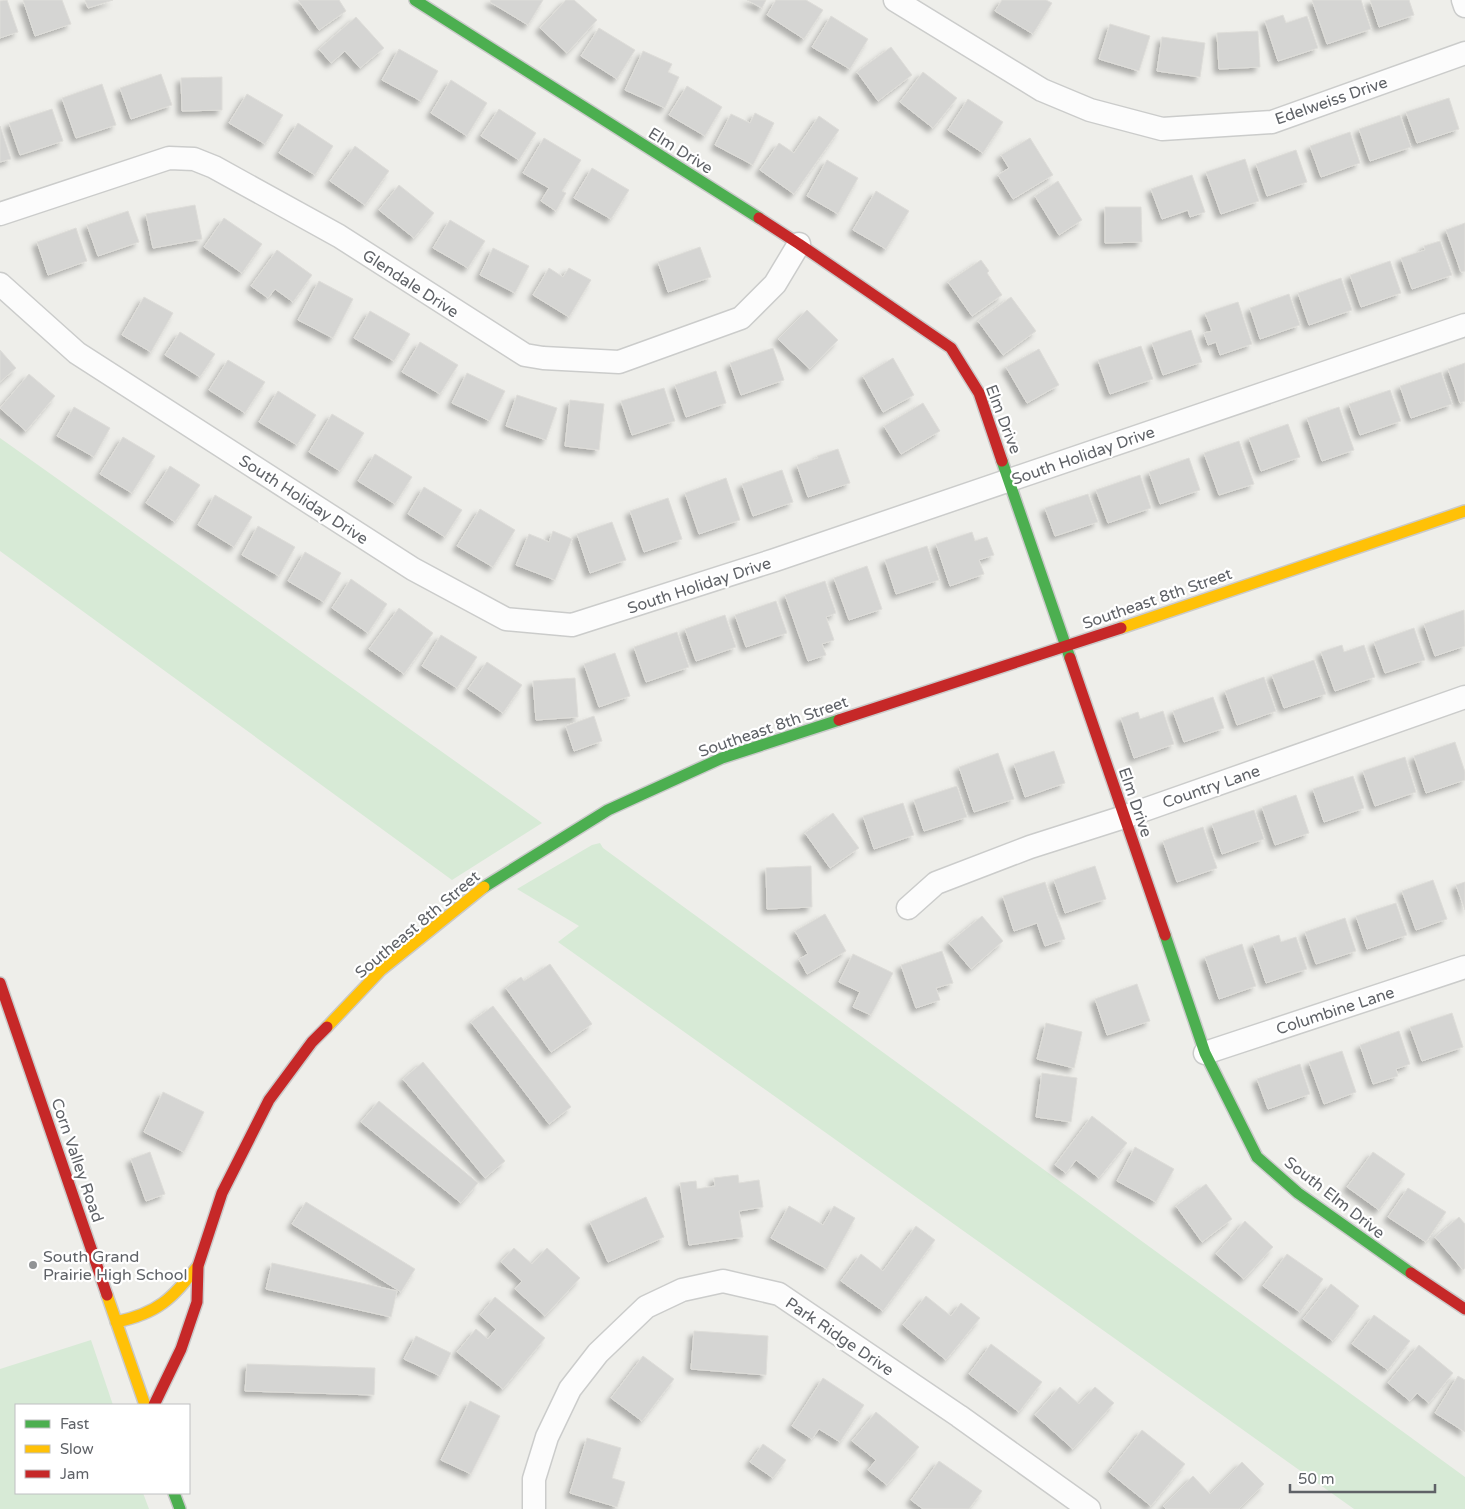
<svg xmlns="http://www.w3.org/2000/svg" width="1465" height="1509" viewBox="0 0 1465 1509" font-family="'Varela Round',sans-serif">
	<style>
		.green { fill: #d7ead6 }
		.building { fill: #d5d5d3; stroke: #deddd9; filter: url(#shadow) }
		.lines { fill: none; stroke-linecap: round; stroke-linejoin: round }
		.street-casing { stroke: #cbcccb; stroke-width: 25 }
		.fast-casing { stroke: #cacaca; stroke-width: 14 }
		.slow-casing { stroke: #cacaca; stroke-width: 14 }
		.jam-casing { stroke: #cacaca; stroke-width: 14 }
		.street { stroke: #fcfcfc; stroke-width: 22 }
		.fast { stroke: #4caf50; stroke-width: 11 }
		.slow { stroke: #ffc107; stroke-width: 11 }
		.jam { stroke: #c62828; stroke-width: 11 }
		.poi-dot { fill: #919395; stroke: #fff; stroke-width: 2 }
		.labels { text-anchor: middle; stroke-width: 4.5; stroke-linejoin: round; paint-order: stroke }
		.street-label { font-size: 16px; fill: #5f6267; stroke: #fff }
		.poi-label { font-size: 16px; fill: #5f6267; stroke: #fff; text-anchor: start }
	</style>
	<defs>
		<filter id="shadow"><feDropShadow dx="-4.5" dy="4.5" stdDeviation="2.5" flood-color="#0004"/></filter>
	</defs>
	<rect width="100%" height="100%" fill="#eeeeea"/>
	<path class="green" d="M0,438l514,365 28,20 -90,57 -452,-329z
		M600,843l3,5 862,629v32h-111l-796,-567 21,-16 -62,-37 75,-44z
		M91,1340l22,65h-97v88h127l6,16h-149v-140z"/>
	<path class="building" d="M7,0l11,32 -18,6v-37z
		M23,0h39l9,24 -36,12z
		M85,0h28l-25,8z
		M298,0h41l7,11 -27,19z
		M491,0h52l-15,25 -38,-23z
		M566,0h8l23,20 -30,33 -27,-25z
		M747,0h19l-4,8z
		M776,0h30l17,10 -19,29 -37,-24z
		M1002,0h44l6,3 -19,31 -38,-23z
		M1312,0h49l10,29 -44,15z
		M1370,0h39l5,15 -35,12z
		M1283,15l3,8 21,-7 11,32 -40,13 -13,-40z
		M831,16l37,23 -18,30 -38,-22z
		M356,17l28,31 -24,20 -15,-17 -14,12 -12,-14z
		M1110,24l40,12 -11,35 -40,-12z
		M599,28l36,22 -18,29 -36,-23z
		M1258,31l2,36 -41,2 -2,-36z
		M1162,37l43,6 -5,34 -43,-6z
		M891,47l21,28 -34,26 -21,-29z
		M399,49l39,22 -17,30 -39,-21z
		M643,51l29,13 -4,8 11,5 -14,31 -40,-18z
		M923,72l34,26 -24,30 -33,-26z
		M161,74l11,31 -41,14 -11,-31z
		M222,77v33l-40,1 -1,-33z
		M451,80l36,23 -20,33 -36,-23z
		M102,84l14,41 -40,13 -14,-40z
		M687,86l35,21 -17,29 -36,-21z
		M247,94l36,21 -18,29 -36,-21z
		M1449,98l10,31 -42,14 -11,-31z
		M968,99l35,23 -20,31 -35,-23z
		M52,109l11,32 -43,14 -11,-32z
		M499,109l37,24 -17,27 -38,-24z
		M755,113l19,10 -21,42 -38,-20 16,-31 19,9z
		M1400,115l11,32 -41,14 -11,-32z
		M819,116l20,14 -45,64 -34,-24 19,-27 15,10z
		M298,123l35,23 -18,29 -36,-22z
		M0,126l11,33 -11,3z
		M1350,132l10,31 -39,14 -11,-31z
		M544,138l37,22 -19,31 4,2 -10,18 -15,-10 8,-13 -26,-15z
		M1030,138l23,37 -40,24 -15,-24 11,-7 -8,-13z
		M355,146l34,25 -24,34 -35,-24z
		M1296,150l11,32 -40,14 -11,-32z
		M1245,159l14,42 -38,13 -15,-42z
		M827,160l31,18 -20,36 -31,-18z
		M592,168l37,22 -18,29 -37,-21z
		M1192,175l13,37 -15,5 -2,-7 -26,9 -11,-30z
		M1058,181l24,39 -23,15 -24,-39z
		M399,185l35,28 -20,25 -35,-28z
		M876,191l33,20 -23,38 -33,-19z
		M195,205l7,34 -49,9 -7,-34z
		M1105,207h36l1,35 -37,1z
		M128,211l11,31 -41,14 -11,-31z
		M224,218l38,26 -20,29 -38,-26z
		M450,220l35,21 -17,27 -35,-20z
		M1465,223v48l-4,1 -15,-42z
		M76,228l11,33 -39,14 -11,-33z
		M1440,241l12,34 -40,14 -11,-31 24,-8 -1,-4z
		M700,247l11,30 -43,15 -10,-30z
		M493,248l36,18 -14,27 -35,-18z
		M277,250l35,25 -19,27 -18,-13 -7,9 -17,-12z
		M981,260l8,11 -2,2 15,22 -30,21 -24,-34z
		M1390,261l11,32 -40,14 -11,-32z
		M549,268l14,9 6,-9 22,12 -22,37 -36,-22z
		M1341,278l11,32 -43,15 -11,-32z
		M319,281l34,18 -20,39 -35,-18z
		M1289,294l11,31 -40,14 -10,-31z
		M144,297l29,16 -22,39 -29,-17z
		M1011,297l25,34 -33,24 -25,-34z
		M1238,302l14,42 -32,11 -4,-13 -8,3 -4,-12 8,-2 -7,-18z
		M807,310l31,30 -28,29 -32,-30z
		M370,311l40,23 -16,27 -40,-23z
		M1191,330l11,32 -39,13 -11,-32z
		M180,332l35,22 -15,23 -35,-22z
		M420,342l38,23 -18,29 -38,-22z
		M1141,346l12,33 -43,15 -12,-34z
		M773,348l11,32 -43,15 -11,-32z
		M1039,349l20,36 -32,18 -21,-36z
		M0,350l16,18 -16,14z
		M893,358l21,37 -31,17 -20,-36z
		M228,360l37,22 -20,31 -36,-23z
		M1465,363v38l-5,2 -12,-34z
		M716,371l10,32 -40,14 -11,-32z
		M1441,372l11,32 -41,14 -11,-32z
		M467,373l38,18 -15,30 -38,-18z
		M29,374l26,22 -29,35 -26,-23z
		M664,388l11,33 -43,14 -11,-34z
		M1390,390l11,31 -41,14 -11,-31z
		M278,391l38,24 -19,30 -38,-23z
		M517,395l40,13 -11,32 -40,-14z
		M570,400l34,4 -5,46 -34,-4z
		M923,403l17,28 -39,23 -17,-28z
		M74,407l36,21 -16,29 -37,-21z
		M1339,407l15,43 -32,11 -15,-43z
		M332,414l32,19 -24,38 -31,-19z
		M1288,424l12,33 -39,14 -12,-33z
		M123,437l32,19 -23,37 -32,-19z
		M1239,441l15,43 -35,11 -15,-42z
		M838,449l12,34 -42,14 -11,-32 21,-7 -1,-2z
		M375,454l37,23 -17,27 -37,-23z
		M1189,458l11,32 -40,14 -11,-32z
		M170,466l30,19 -25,37 -29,-19z
		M782,470l11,32 -40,14 -11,-32z
		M1140,475l11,33 -43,15 -12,-33z
		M726,478l14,42 -41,14 -14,-41z
		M424,487l38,23 -17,27 -37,-23z
		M1088,494l10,28 -43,14 -10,-28z
		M215,495l37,22 -18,30 -36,-22z
		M668,498l14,41 -38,13 -14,-41z
		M480,509l35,21 -22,37 -36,-21z
		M612,522l14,38 -36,13 -13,-39z
		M258,526l37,21 -16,29 -37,-21z
		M553,531l19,8 -17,41 -39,-15 13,-31 20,8z
		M972,532l3,9 12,-4 7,18 -15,5 5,14 -34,12 -14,-42z
		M927,546l12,34 -43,14 -11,-34z
		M305,552l36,21 -17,29 -36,-21z
		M867,566l15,43 -33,11 -15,-42z
		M351,579l36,25 -19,29 -36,-25z
		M825,581l11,32 -10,4 8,23 -12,4 4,11 -18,6 -23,-66z
		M776,601l11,32 -41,14 -11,-32z
		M399,608l34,25 -29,41 -35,-25z
		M1464,610l1,36 -30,10 -11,-32z
		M725,615l11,32 -40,14 -11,-32z
		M1414,628l11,32 -40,13 -11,-31z
		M677,632l12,35 -43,15 -12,-35z
		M441,635l36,22 -20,31 -35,-22z
		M1342,645l2,7 20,-7 11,32 -40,14 -14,-39z
		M615,653l15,43 -31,11 -15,-43z
		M1314,660l12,34 -42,14 -12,-33z
		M487,662l35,23 -19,28 -35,-24z
		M1264,677l12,34 -39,14 -12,-34z
		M575,678l3,39 -42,3 -3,-39z
		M1213,697l11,31 -40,14 -11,-31z
		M1163,711l11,33 -40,14 -13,-40 17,-6 2,7z
		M594,716l8,25 -28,10 -8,-25z
		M1455,742l10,30v8l-39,13 -12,-37z
		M1054,751l11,32 -40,14 -11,-33z
		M998,753l16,46 -40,13 -15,-45z
		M1405,757l11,35 -41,14 -12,-35z
		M1353,776l11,32 -40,14 -11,-33z
		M957,786l10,31 -43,14 -10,-31z
		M1296,795l13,38 -34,12 -13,-38z
		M903,803l11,32 -40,14 -11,-33z
		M1254,810l10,29 -42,15 -10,-30z
		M833,813l26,35 -29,20 -25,-35z
		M1203,827l14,41 -40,14 -14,-41z
		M811,866l1,41 -45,2 -1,-41z
		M1095,866l11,33 -41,14 -11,-33z
		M1433,880l14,39 -31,11 -14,-39z
		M1045,882l20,57 -20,7 -8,-23 -23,8 -11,-35z
		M1465,882v28l-9,-25z
		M1396,903l11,32 -40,14 -11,-33z
		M825,914l21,37 -39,23 -8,-15 9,-5 -13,-23z
		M982,916l21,25 -32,28 -22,-26z
		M1345,918l11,33 -40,13 -11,-32z
		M1279,935l2,7 15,-5 11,32 -41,14 -13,-39z
		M1242,944l14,42 -37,13 -14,-42z
		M942,951l11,32 -17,5 4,12 -24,8 -15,-43z
		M853,954l40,19 -22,42 -18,-8 7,-15 -21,-10z
		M550,964l42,60 -41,28 -45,-64 15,-11 3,4z
		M1137,984l13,37 -43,14 -12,-36z
		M493,1006l78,101 -22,17 -78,-102z
		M1452,1013l11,34 -41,14 -12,-34z
		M1046,1023l36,9 -8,36 -37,-9z
		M1399,1031l11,33 -14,5 2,7 -25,8 -13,-39z
		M1342,1051l14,41 -32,12 -15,-42z
		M423,1062l82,99 -20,17 -82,-99z
		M1300,1064l10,30 -42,15 -11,-30z
		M1042,1073l35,5 -6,44 -35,-5z
		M163,1092l41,20 -20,40 -40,-20z
		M379,1101l99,82 -17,20 -100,-81z
		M1092,1116l35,27 -28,35 -23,-18 -10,13 -11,-8z
		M1135,1147l39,22 -18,33 -39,-21z
		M150,1152l15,42 -19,7 -15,-42z
		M1373,1152l32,22 -26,36 -32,-23z
		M738,1175l1,8 20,-3 4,27 -24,4 4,26 -54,8 -9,-62 16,-2 1,8 18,-3 -1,-8z
		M1206,1184l26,35 -30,23 -26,-36z
		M1408,1188l38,24 -20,30 -38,-25z
		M646,1197l18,40 -56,25 -18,-40z
		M306,1202l109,67 -14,23 -109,-68z
		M789,1206l34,19 11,-19 21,12 -28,51 -56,-31z
		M1459,1217l6,7v44l-2,2 -28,-33z
		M1245,1221l28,26 -29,32 -28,-25z
		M916,1226l19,14 -52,71 -42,-30 20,-27 22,17z
		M514,1248l18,16 15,-16 33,30 -35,38 -30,-27 7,-8 -21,-19z
		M1287,1254l36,25 -23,33 -37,-26z
		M272,1263l125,28 -6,26 -125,-28z
		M1331,1284l28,22 -26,35 -30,-22z
		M926,1296l25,20 10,-13 19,15 -34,42 -43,-35z
		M495,1297l50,41 -42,51 -46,-37 19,-23 12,10 8,-10 -16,-14z
		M1374,1315l36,26 -22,29 -36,-26z
		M694,1331l74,5 -2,39 -75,-6z
		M416,1336l35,17 -11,23 -36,-17z
		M991,1344l51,38 -23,30 -50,-38z
		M1419,1345l34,28 -24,30 -12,-10 -7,8 -22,-18z
		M643,1356l31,23 -32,42 -31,-23z
		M247,1364l128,4 -1,27 -129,-4z
		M1458,1376l7,4v52l-30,-19z
		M823,1378l41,27 -24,37 -21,-13 -7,10 -20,-13z
		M1060,1387l19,17 16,-17 19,16 -41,46 -38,-34z
		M470,1401l30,15 -29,58 -30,-14z
		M876,1412l43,35 -32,38 -19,-15 8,-10 -24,-19z
		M1142,1430l43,34 -34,42 -42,-34z
		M587,1438l34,10 -9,30 13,4 -8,25 -47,-14z
		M763,1444l23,16 -13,18 -23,-16z
		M939,1461l43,30 -13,18h-46l-12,-9z
		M1242,1462l22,22 -25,25h-73l-3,-3 30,-30 17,18z"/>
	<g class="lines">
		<defs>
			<path id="street" d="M895,0l147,90 48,20 72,19 110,-7 193,-69
				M1463,0l2,6
				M0,214l169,-56 25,1 20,8 125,69 186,119 18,3 76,4 122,-44 34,-34 24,-40
				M0,284l77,69 336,216 93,50 66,6 203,-65 690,-235
				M908,908l28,-25 94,-36 94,-30 341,-120
				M1205,1053l260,-86
				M534,1509v-30l13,-42 23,-48 28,-36 48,-46 36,-17 41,-9 56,13 180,122 130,93"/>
			<path id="fast" d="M415,0l344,218
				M1002,461l68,197
				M484,887l124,-77 114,-52 117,-38
				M1165,935l40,118 52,104 41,36 113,80
				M174,1493l6,16"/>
			<path id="slow" d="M1121,628l344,-117
				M327,1027l54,-57 103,-83
				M107,1295l38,110
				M116,1322c43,-9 55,-23 82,-56"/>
			<path id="jam" d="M759,218l40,26 152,104 28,45 23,68
				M1070,658l95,277
				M839,720l282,-92
				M0,983l107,312
				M1411,1273l54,36
				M154,1405l27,-56 16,-47 1,-36 24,-73 47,-93 43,-58 15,-15"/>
		</defs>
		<use href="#street" class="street-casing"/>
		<use href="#fast" class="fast-casing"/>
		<use href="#slow" class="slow-casing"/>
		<use href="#jam" class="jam-casing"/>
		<use href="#street" class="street"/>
		<use href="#fast" class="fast"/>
		<use href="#slow" class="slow"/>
		<use href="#jam" class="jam"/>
	</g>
	<circle class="poi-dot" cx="33" cy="1265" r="5"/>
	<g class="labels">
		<g class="street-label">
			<text transform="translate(1331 100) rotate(-19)" y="6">Edelweiss Drive</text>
			<text transform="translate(681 150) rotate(32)" y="6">Elm Drive</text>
			<text transform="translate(411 283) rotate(33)" y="6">Glendale Drive</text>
			<text transform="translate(1004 419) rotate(69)" y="6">Elm Drive</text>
			<text transform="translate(1083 455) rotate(-19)" y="6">South Holiday Drive</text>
			<text transform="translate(304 499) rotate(33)" y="6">South Holiday Drive</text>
			<text transform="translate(699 585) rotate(-18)" y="6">South Holiday Drive</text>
			<text transform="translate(1157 598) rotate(-19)" y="6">Southeast 8th Street</text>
			<text transform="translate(773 726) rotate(-19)" y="6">Southeast 8th Street</text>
			<text transform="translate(1211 786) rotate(-19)" y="6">Country Lane</text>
			<text transform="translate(1136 802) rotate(71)" y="6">Elm Drive</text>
			<text transform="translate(417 924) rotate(-40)" y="6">Southeast 8th Street</text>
			<text transform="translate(1335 1010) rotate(-18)" y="6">Columbine Lane</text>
			<text transform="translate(78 1160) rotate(71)" y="6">Corn Valley Road</text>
			<text transform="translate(1335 1197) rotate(38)" y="6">South Elm Drive</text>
			<text transform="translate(840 1336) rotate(34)" y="6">Park Ridge Drive</text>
		</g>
		<g class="poi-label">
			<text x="43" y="1262">South Grand<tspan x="43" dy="18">Prairie High School</tspan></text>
		</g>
	</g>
	<rect x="15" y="1404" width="175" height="90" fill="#ffffff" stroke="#bfc0c2"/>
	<rect x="25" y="1420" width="25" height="8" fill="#4caf50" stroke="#bfc0c2"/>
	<text x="60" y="1429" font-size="15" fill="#5f6267">Fast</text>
	<rect x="25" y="1445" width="25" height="8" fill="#ffc107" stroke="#bfc0c2"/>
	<text x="60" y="1454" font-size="15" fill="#5f6267">Slow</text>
	<rect x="25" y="1470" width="25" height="8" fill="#c62828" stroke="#bfc0c2"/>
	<text x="60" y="1479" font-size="15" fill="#5f6267">Jam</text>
	<path d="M1290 1484v8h145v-8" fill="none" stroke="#5f6267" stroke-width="2.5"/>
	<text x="1298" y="1484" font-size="15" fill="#5f6267" stroke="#ffffff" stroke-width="4" paint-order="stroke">50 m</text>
</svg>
